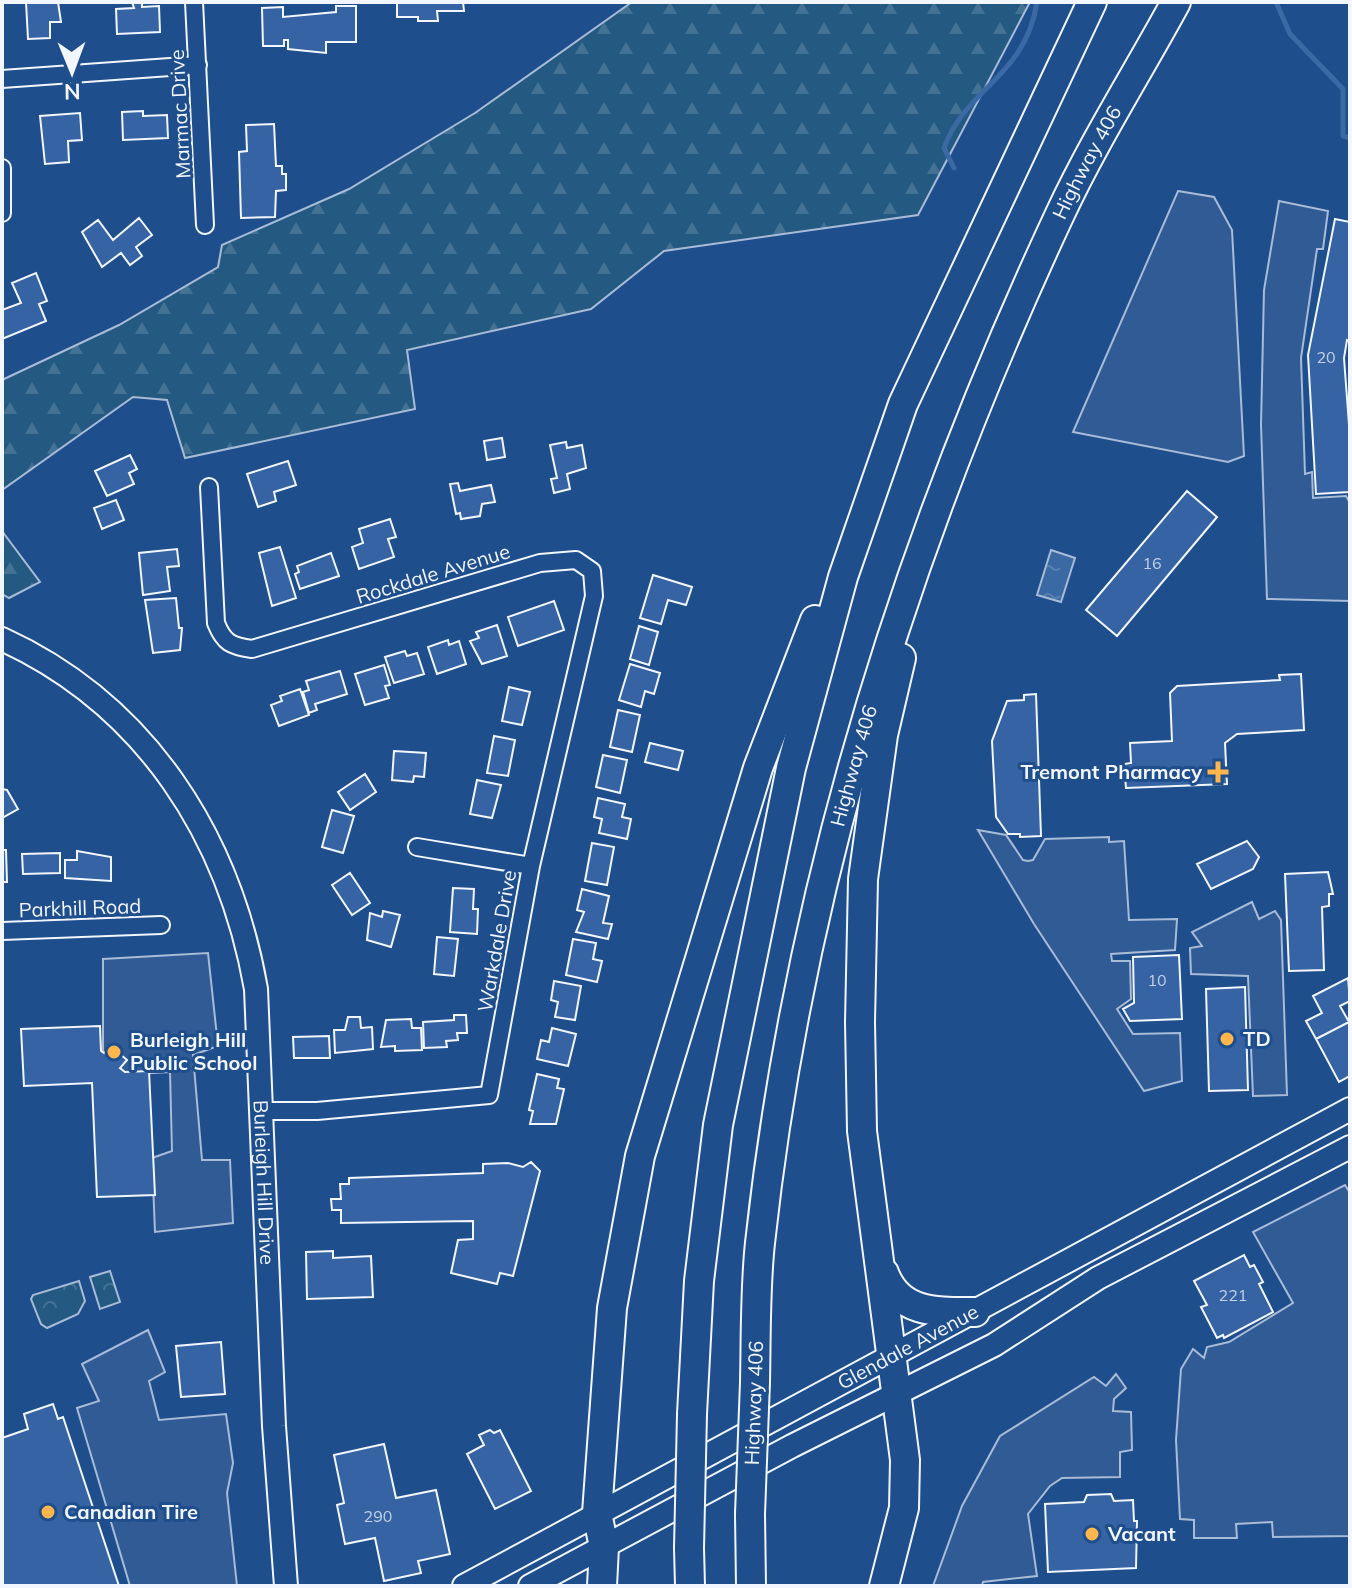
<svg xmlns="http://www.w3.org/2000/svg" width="1352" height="1588" viewBox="0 0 1352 1588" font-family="Mulish,sans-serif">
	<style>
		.forest { fill: url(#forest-firs); stroke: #a8bbd7; stroke-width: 2 }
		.park { fill: url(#park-crowns); stroke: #a8bbd7; stroke-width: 2 }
		.parking { fill: #305b95; stroke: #a8bbd7; stroke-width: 2 }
		.water { fill: url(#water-ripples); stroke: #a8bbd7; stroke-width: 2 }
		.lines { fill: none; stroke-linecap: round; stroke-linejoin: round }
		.stream { stroke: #3b69a3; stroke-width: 5 }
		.building { fill: #3563a3; stroke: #f2f6ff; stroke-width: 2 }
		.street-casing { stroke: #f2f6ff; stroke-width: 20 }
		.secondary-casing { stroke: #f2f6ff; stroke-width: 26 }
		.highway-casing { stroke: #f2f6ff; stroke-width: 32 }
		.street { stroke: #1f4e8c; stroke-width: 16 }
		.secondary { stroke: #1f4e8c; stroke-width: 22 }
		.highway { stroke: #1f4e8c; stroke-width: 28 }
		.highway-bridge-casing { stroke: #f2f6ff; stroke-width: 32; stroke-linecap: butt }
		.highway-bridge { stroke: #1f4e8c; stroke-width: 28 }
		.poi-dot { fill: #ffb74d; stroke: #1f4e8c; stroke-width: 3 }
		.labels { text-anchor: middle; stroke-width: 6; stroke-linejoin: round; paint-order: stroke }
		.number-label { font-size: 16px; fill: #c3d1e8 }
		.street-label { font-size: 20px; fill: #f2f6ff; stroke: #1f4e8c }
		.poi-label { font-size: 20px; font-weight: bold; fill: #f2f6ff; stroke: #1f4e8c; text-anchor: start }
	</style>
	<defs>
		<pattern id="forest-firs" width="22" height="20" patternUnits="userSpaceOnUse" patternTransform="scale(2)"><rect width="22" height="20" fill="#245a82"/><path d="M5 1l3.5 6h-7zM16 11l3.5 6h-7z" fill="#447295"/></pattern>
		<pattern id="park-crowns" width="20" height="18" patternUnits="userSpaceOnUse" patternTransform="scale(2)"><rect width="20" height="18" fill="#245a82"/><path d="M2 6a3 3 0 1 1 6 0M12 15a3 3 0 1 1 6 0" fill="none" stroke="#447295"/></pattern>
		<pattern id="water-ripples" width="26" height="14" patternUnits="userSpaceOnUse" patternTransform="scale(2)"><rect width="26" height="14" fill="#3b69a3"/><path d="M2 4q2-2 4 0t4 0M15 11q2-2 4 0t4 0" fill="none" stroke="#587fb1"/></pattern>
	</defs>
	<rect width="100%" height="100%" fill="#1f4e8c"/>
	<path class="forest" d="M632,2h398l-112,213 -254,36 -73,58 -184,41 8,59 -230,49 -18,-58 -34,-3 -131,93v-110l117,-55 99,-58 4,-22 127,-56 126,-76z
		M2,531l38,51 -31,16 -7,-4z"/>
	<path class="park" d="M110,1271l10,31 -20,7 -10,-32z
		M79,1281l6,20 -7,13 -31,14 -6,-4 -10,-25 2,-4z"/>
	<path class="parking" d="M1178,191l36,6 18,33 12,226 -16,6 -155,-30z
		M1279,201l49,10 -5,38h-6l-16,109 4,116 7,-2 1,26 33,-2 4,7v98l-83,-2 -6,-174 3,-135z
		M978,830l28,5 17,25 5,1 5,-1 12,-21 64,-2v5l15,-1 5,79 48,-1 -2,31 -64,4 1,7h18l1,38 -14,10 16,25 47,-1 2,48 -38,10 -110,-167z
		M1252,902l7,17 16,-8 6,9 6,175 -34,1 -5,-120 -57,-2 -1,-26 12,-2 -10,-14z
		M208,953l10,93 -25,9 9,105h28l3,63 -78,9 -3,-74 20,-7 -2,-79 -50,3 -17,-24v-92z
		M1345,1185l5,8v343l-77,1 -1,-15 -36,2 1,14h-43v-18l-14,-1 -4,-79 5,-71 12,-20 11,9 3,-11 22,-5 64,-39 -40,-71z
		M148,1330l17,42 -16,9 10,39 67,-6 7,49 -6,30 10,93h-107l-53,-178 22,-7 -17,-37z
		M1116,1374l10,14 -12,11 -1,12 18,1 1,38 -12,2v25l-58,1 -12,8 -22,28 9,62 -54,6 -1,4h-49l29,-80 38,-70 94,-59 12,9z"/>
	<path class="water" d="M1051,550l24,8 -14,44 -24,-7z"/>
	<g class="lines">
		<path class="stream" d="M1276,2l14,32 53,55v47l7,2
			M954,168l-10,-20c23,-62 81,-70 93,-146"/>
	</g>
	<path class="building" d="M26,2h32l3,20h-11v16l-22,1z
		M132,2h22l-12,1v4l17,-1 1,26 -43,2 -1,-25 18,-1z
		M397,2h66l1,9h-27l1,10h-20v-4h-21z
		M336,6h20v36h-30v11l-38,-4v-9h-4v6h-21l-1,-38 21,-1v10l53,-5z
		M143,111v5l24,-1 1,23 -45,2 -1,-28z
		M80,113l2,27 -14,1 1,21 -24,2 -5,-48z
		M274,124l2,42h6v8h4v16l-10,1 -1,26 -34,1 -2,-66 8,-1 -1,-26z
		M139,218l13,17 -16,12 6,9 -12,9 -9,-12 -19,14 -20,-35 16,-12 15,20z
		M1335,219l15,3v119l-3,-1 -3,18 6,80 -1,54 -33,2 -8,-139z
		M36,273l11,28 -8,3 7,17 -44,18v-29l19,-7 -9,-20z
		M502,438l3,19 -18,3 -3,-19z
		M566,442l1,6 15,-3 4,23 -19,6 3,15 -16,4 -3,-14 6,-1 -7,-33z
		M130,455l7,14 -8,4 5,11 -27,12 -12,-25z
		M288,461l8,24 -22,7 2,9 -18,6 -11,-33z
		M458,483l2,8 31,-6 4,17 -13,2 -2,12 -19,3 -1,-6 -4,1 -6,-30z
		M1187,491l30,26 -100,119 -31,-26z
		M116,500l8,20 -22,9 -8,-21z
		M390,519l6,18 -8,2 6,18 -35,12 -7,-22 11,-4 -4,-14z
		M280,547l16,51 -24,8 -13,-53z
		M177,549l2,17 -12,1 3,24 -27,4 -4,-42z
		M331,553l8,23 -39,13 -5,-15 4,-2 -2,-6z
		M653,575l39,12 -6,18 -18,-5 -7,24 -21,-6z
		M176,598l3,30h3l-2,22 -27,3 -8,-53z
		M554,601l10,29 -46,16 -10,-29z
		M497,625l10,31 -25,8 -12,-23 9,-3 -3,-6z
		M639,626l19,6 -9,33 -19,-6z
		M448,640l1,5 10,-4 7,23 -29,10 -9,-27z
		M405,651l2,5 10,-3 7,21 -30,9 -9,-26z
		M630,664l30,9 -6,21 -9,-3 -4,16 -22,-7z
		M384,665l6,20 -5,1 4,12 -24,7 -10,-31z
		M340,671l7,23 -32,10 2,6 -8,3 -6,-21 6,-2 -3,-9z
		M1301,674l3,56 -67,4 -12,9 2,41 -101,4 -2,-24 7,-1 -1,-20 42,-2 -2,-48 7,-7 103,-6 -1,-5z
		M509,687l21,5 -8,33 -20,-4z
		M300,689l9,26 -30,11 -8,-21 11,-4 -2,-5z
		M1036,694l5,142 -21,1v-3h-12l-12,-17 -4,-76 15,-40 17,-1v-5z
		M618,710l22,5 -8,37 -22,-5z
		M494,736l21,4 -7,36 -21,-3z
		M650,743l33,8 -5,19 -33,-8z
		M394,751l32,2 -2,24 -10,-1 -1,6 -21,-2z
		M603,755l24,5 -7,33 -24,-6z
		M365,774l11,18 -26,18 -12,-18z
		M477,780l24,5 -9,33 -22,-4z
		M2,789l5,1 11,19 -16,9z
		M598,798l27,6 -3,13 9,2 -4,20 -28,-6 3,-14 -8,-2z
		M332,810l22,6 -11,37 -21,-6z
		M1247,841l12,16 -6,12 -42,20 -14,-25z
		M592,843l22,4 -7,38 -22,-4z
		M2,850h4l1,32h-5z
		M77,851l34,6v24l-46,-3v-18h12z
		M60,853v20l-37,1 -1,-20z
		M1328,872l5,22h-4v12l-7,1 2,63 -35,1 -4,-97z
		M350,873l20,30 -18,12 -20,-30z
		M453,888l21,1 -1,20h5l-1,25 -27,-2z
		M582,889l27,7 -6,27 9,1 -4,15 -32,-7 8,-20 -7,-2z
		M383,911l17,4 -9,32 -24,-7 3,-27 12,4z
		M437,937l21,2 -4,37 -20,-2z
		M573,939l23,4 -3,16 9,2 -5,21 -31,-7z
		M1179,955l3,64 -52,2 -7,-12 11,-6 -1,-46z
		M1348,978l2,23 -10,5 9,16 -33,17 -10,-18 16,-8 -9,-17z
		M554,981l27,5 -6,34 -20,-3 3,-15 -7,-2z
		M1245,987l3,103 -39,1 -3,-102z
		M454,1015h12l1,18h-10l1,7 -12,1 1,6 -23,1 -1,-26 31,-2z
		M348,1017h12l1,11 11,-1 1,22 -38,4 -1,-23h11z
		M411,1019l1,9h9l1,22 -27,1v-5l-14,1 5,-27z
		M1349,1022l1,54 -11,6 -23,-43z
		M100,1026l1,25 3,2 7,-7 16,14 -7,8 5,4 24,-1 6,124 -58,2 -5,-114 -68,3 -3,-57z
		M552,1028l24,6 -8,32 -31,-7 4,-19 8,2z
		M329,1036l1,22h-36l-1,-21z
		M537,1074l22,5 -2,9 7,1 -8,35h-26l3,-13 -4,-1z
		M531,1162l9,9 -27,105 -13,-3 -3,11 -46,-11 7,-33 15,-1v-18l-132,2v-13h-9l-1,-11h10l-1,-15h9v-6l134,-5v-9l25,-1 15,4z
		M333,1251v7l38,-2 2,41 -66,2 -1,-47z
		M1244,1255l6,12 4,-2 9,17 -4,2 14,28 -49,26 -1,-3 -6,3 -16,-31 6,-2 -13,-24z
		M221,1342l4,52 -44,3 -5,-51z
		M53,1404l5,15 5,-2 56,169h-117v-148l26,-9 -4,-15z
		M490,1430l4,3 6,-3 31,61 -36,18 -28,-55 17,-9 -5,-10z
		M384,1444l12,54 40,-8 14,64 -32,7 3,12 -37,8 -9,-43 -30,6 -8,-39 7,-2 -10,-48z
		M1111,1494l3,7 19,-1 1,21h3l-1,47 -88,4 -3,-68 39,-2 3,-7z"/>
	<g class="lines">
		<defs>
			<path id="street" d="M194,2l11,223
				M2,79l196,-14
				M2,168v45
				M209,487l7,136c8,20 15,23 36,26l288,-86 36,-3 16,11 2,25 -63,270 -42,229 -172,16h-57
				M417,847l114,19
				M2,931l159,-6"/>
			<g id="secondary">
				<path id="s1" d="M2,639c144,66 227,197 254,350l18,437 12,160"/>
				<path id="s2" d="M464,1586l886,-477"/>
				<path d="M530,1586l262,-140 202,-101 104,-67 252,-131"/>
			</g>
			<g id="highway">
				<path d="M884,1273c15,41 53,39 91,39"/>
				<path id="s3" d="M755,1382c1,-46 0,-93 5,-139 39,-358 148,-704 300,-1029 34,-73 78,-142 116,-212"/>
				<path d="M692,1414l7,-133 19,-156 73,-357 52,-191 60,-173 189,-402"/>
				<path d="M750,1514l1,72"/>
				<path d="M689,1548l1,38"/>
				<path d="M602,1586l2,-39 -7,-34 15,-205 28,-152 118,-388 57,-148"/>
				<path d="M884,1586l20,-78 1,-48 -43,-329 -2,-109 3,-143 20,-144 18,-77"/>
			</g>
		</defs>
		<use href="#street" class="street-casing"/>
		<use href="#secondary" class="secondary-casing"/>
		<use href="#highway" class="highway-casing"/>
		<use href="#street" class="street"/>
		<use href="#secondary" class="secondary"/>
		<use href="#highway" class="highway"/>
		<defs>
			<path id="highway-bridge" d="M750,1514l5,-132
				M689,1548l3,-134"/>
		</defs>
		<use href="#highway-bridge" class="highway-bridge-casing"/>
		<use href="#highway-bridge" class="highway-bridge"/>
	</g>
	<g class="poi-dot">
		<path d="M1214 760h8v8h8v8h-8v8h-8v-8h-8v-8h8z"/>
		<circle cx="1227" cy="1039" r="8"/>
		<circle cx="114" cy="1052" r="8"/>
		<circle cx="48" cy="1512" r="8"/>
		<circle cx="1092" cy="1534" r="8"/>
	</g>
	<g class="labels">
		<g class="number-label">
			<text x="1326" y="363">20</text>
			<text x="1152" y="569">16</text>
			<text x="1157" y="986">10</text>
			<text x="1233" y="1301">221</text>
			<text x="378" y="1522">290</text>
		</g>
		<g class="street-label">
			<text transform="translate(180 114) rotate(-93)" y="7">Marmac Drive</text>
			<text dy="7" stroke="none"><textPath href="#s3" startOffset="1274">Highway 406</textPath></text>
			<text transform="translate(433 574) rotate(-17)" y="7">Rockdale Avenue</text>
			<text dy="7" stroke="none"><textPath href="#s3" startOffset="626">Highway 406</textPath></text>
			<text transform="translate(80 908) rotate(-2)" y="7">Parkhill Road</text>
			<text transform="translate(497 941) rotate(-80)" y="7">Warkdale Drive</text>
			<text dy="7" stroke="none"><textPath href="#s1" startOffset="644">Burleigh Hill Drive</textPath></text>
			<text dy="7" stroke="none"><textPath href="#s2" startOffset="504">Glendale Avenue</textPath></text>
			<text transform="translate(754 1403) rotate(-88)" y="7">Highway 406</text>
		</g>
		<g class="poi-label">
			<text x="1202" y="779" text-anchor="end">Tremont Pharmacy</text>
			<text x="1243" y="1046">TD</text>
			<text x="130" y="1047">Burleigh Hill<tspan x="130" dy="23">Public School</tspan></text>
			<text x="64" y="1519">Canadian Tire</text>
			<text x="1108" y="1541">Vacant</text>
		</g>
	</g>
	<rect width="1352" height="1588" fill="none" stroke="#f2f6ff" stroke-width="8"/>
	<g transform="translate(72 72) rotate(179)" stroke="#1f4e8c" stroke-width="6" paint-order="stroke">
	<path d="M0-6L14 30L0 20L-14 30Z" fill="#f2f6ff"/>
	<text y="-12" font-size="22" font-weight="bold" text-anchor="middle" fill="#f2f6ff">N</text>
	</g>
</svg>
